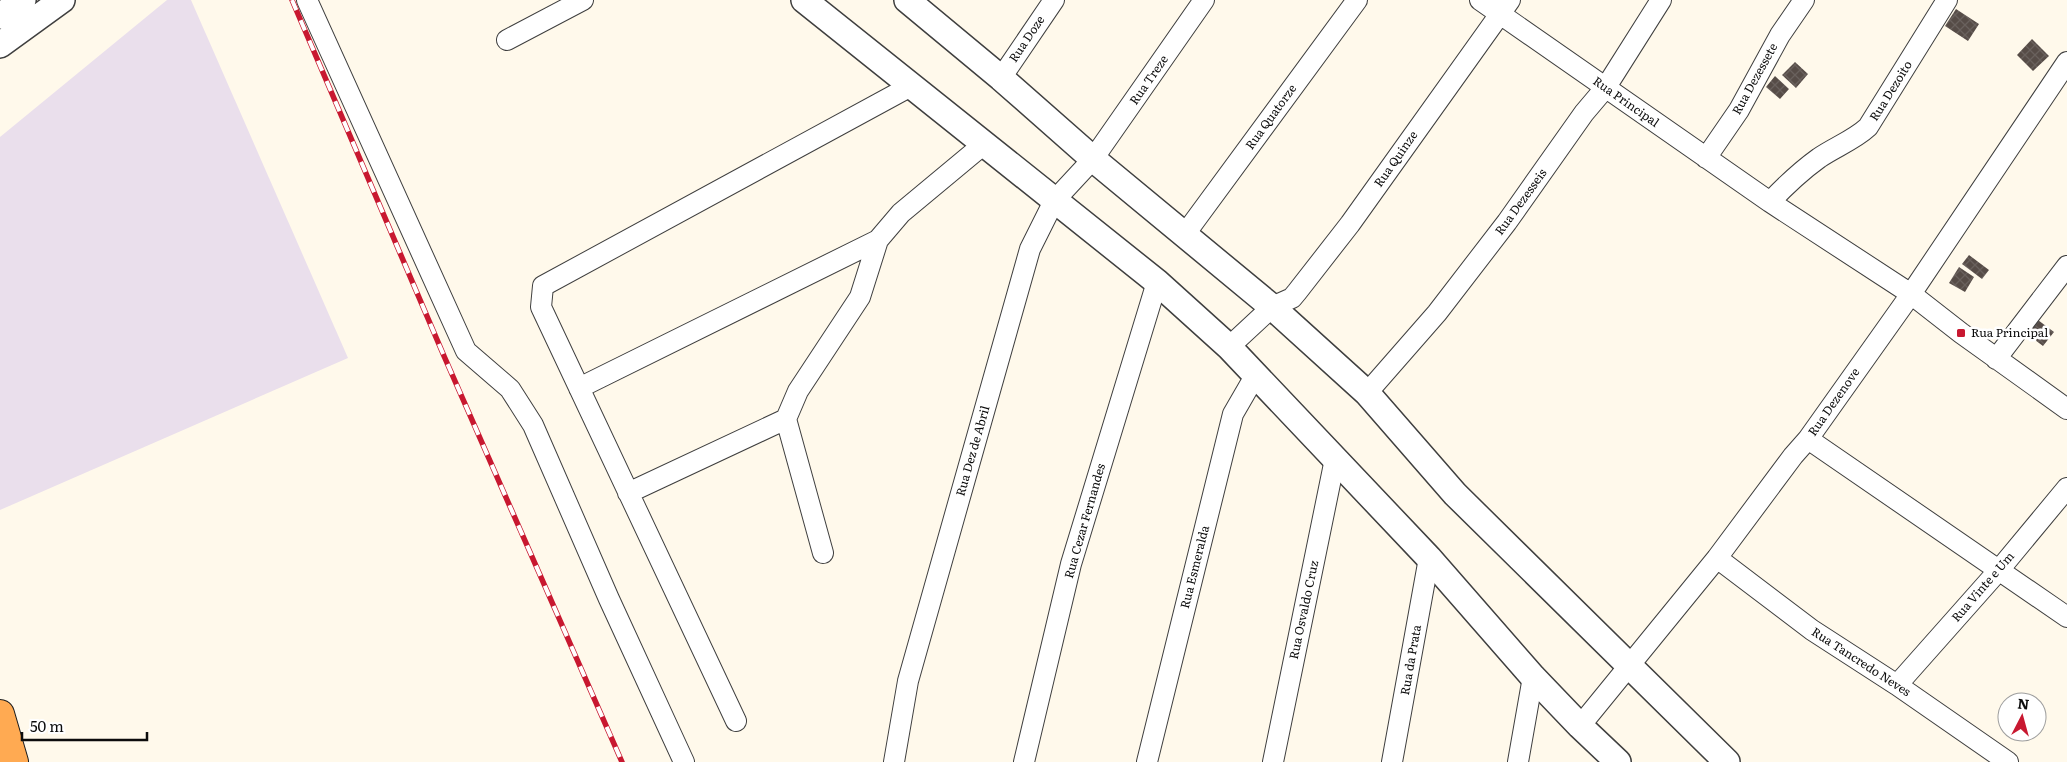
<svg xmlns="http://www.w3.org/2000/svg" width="2067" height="762" viewBox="0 0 2067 762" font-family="Literata,serif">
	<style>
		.industrial { fill: #eadfec }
		.building { fill: url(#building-cross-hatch) }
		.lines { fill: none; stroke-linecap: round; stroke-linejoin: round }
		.minor-casing { stroke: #3f3f3f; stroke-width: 22 }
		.tertiary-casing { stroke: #3f3f3f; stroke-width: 28 }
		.trunk-casing { stroke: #1d1d1d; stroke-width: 30 }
		.minor { stroke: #fff; stroke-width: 20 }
		.tertiary { stroke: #fff; stroke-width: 25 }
		.trunk { stroke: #ffaa52; stroke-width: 28 }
		.rail-casing { stroke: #c81830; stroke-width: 5.5 }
		.rail { stroke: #fff; stroke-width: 4; stroke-dasharray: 11; stroke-linecap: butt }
		.poi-dot { fill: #c81830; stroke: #fff; stroke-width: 2 }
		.labels { text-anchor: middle; stroke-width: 5; stroke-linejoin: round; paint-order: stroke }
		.street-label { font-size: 12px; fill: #0c0c0c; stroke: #fff }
		.poi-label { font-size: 12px; fill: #0c0c0c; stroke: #fff; text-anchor: start }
	</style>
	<defs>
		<pattern id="building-cross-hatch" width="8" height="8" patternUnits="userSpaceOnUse" patternTransform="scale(1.25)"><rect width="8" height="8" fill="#564c47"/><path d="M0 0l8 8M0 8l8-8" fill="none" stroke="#69615d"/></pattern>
	</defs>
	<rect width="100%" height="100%" fill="#fff9eb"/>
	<path class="industrial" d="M167,0h24l157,358 -348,152v-373z"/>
	<path class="building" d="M1956,9l23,15 -11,17 -23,-15z
		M2032,39l17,17 -16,15 -16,-16z
		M1795,62l13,12 -12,14 -14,-13z
		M1775,76l14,13 -9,10 -14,-12z
		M1969,255l20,15 -7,9 -20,-15z
		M1959,267l15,10 -9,15 -16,-9z
		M2038,320l16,12 -11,14 -16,-12z"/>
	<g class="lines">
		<defs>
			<path id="minor" d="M307,0l159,351 44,38 23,36 76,174 75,163
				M1480,0l290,202 141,92 50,39 106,76
				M507,40l76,-40
				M1001,78l53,-78
				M1706,158l33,-48 41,-75 24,-35
				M1770,202c15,-16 31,-31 49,-44 16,-11 35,-18 49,-31l79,-127
				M1185,234l172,-234
				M1229,347l43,-40 20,-9 5,-6 53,-68 160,-224
				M1996,359l71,-93
				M579,388l299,-148
				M1367,393l70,-80 70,-91 77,-109 22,-26 55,-87
				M1808,439l259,178
				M628,493l158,-74
				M823,553l-37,-134 12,-28 62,-94 18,-57 23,-27 83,-69
				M1717,558l95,72 85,55 111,77
				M1897,685l102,-115 68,-82
				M736,721l-195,-414 2,-21 368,-200
				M1580,726l137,-168 76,-102 15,-17 103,-145 156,-232
				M894,762l14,-81 122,-432 24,-48 39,-42 111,-159
				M1024,762l47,-198 86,-282
				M1147,762l86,-348 22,-38
				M1273,762l62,-303
				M1392,762l37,-204
				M1518,762l15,-85"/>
			<path id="tertiary" d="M804,0l353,282 72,65 200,211 104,119 47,49 38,36
				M907,0l94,78 92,81 179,148 95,86 88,101 272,268
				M0,16l23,-16
				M0,45l62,-45"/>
			<path id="trunk" d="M0,714l14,48"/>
		</defs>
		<use href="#minor" class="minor-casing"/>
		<use href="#tertiary" class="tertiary-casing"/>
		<use href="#trunk" class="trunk-casing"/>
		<use href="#minor" class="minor"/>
		<use href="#tertiary" class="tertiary"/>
		<use href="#trunk" class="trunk"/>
		<defs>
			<path id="rail" d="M292,0l152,356 178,406"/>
		</defs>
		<use href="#rail" class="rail-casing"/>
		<use href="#rail" class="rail"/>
	</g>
	<rect class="poi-dot" x="1956" y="328" width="10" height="10" rx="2.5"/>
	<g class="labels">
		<g class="street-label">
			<text transform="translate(1027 39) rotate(-56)" y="4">Rua Doze</text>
			<text transform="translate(1755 79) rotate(-61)" y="4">Rua Dezessete</text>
			<text transform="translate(1149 80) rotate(-55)" y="4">Rua Treze</text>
			<text transform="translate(1891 91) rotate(-58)" y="4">Rua Dezoito</text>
			<text transform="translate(1626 102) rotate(35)" y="4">Rua Principal</text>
			<text transform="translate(1271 117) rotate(-54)" y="4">Rua Quatorze</text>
			<text transform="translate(1396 159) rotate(-55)" y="4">Rua Quinze</text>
			<text transform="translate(1521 202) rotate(-54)" y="4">Rua Dezesseis</text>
			<text transform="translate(1834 402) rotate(-55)" y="4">Rua Dezenove</text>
			<text transform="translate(973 451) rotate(-74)" y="4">Rua Dez de Abril</text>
			<text transform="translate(1085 521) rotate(-74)" y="4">Rua Cezar Fernandes</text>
			<text transform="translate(1195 567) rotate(-76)" y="4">Rua Esmeralda</text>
			<text transform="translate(1983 587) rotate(-49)" y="4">Rua Vinte e Um</text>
			<text transform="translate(1304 610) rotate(-78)" y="4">Rua Osvaldo Cruz</text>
			<text transform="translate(1411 660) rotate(-80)" y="4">Rua da Prata</text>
			<text transform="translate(1861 662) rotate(33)" y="4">Rua Tancredo Neves</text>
		</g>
		<g class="poi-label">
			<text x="1971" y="337">Rua Principal</text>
		</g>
	</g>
	<g transform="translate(2022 717) rotate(6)"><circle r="24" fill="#ffffff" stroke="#9e9e9e"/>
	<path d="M0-4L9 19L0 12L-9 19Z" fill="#c81830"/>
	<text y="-8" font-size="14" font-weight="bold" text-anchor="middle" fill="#0c0c0c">N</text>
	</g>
	<path d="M22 732v8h125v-8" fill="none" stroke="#0c0c0c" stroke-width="2.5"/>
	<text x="30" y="732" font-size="15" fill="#0c0c0c" stroke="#ffffff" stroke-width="4" paint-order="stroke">50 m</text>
</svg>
